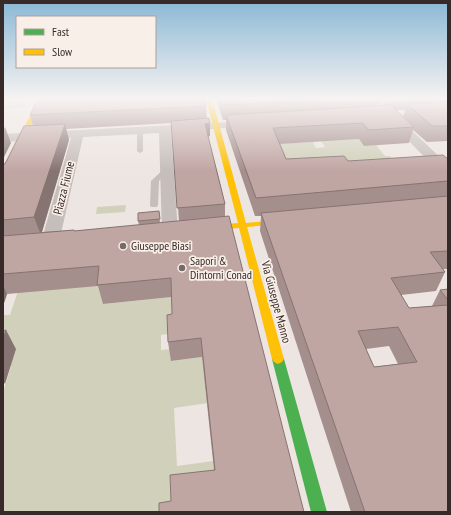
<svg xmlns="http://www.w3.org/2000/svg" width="451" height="515" viewBox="0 0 451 515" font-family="'PT Sans Narrow',sans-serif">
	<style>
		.green { fill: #d1d1bb }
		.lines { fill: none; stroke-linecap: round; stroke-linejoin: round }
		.lane { fill: #c6beba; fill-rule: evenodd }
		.street { fill: #c6beba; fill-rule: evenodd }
		.fast { fill: #4caf50; fill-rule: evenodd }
		.slow { fill: #ffc107; fill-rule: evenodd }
		.wall { fill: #a58f8c; fill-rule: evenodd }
		.shaded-wall { fill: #867472 }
		.building { fill: #c0a6a3; stroke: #867472; fill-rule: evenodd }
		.poi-dot { fill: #776b69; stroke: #f9efe9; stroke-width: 1.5 }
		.labels { text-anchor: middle; stroke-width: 3.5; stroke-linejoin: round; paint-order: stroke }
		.street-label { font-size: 12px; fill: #372a28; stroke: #f9efe9 }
		.poi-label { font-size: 12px; fill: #372a28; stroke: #f9efe9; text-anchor: start }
	</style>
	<rect width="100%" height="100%" fill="#ede5e1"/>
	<path class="green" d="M3,99h26l-5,9 -21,1z
		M359,139l5,7 12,-1 9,11h5l24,28 -133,-2 -9,-38 41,-2 3,6 9,-1 -4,-6z
		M126,205l-1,7 -29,2 1,-7z
		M101,285l2,19 70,-7 26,33 -38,5v15l10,-1 1,12 30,-4 6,46 -34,5 3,58 36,-5 3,24 -42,27h-171v-120l8,-25 -8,-16v-36h7l9,-27h50z"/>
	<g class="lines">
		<path class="lane" d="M140,129l3,2v20l-3,2 -3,-2v-20z
			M167,167l3,2 -11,12 -1,24 -1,2h-6l-1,-2 1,-24 14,-13z"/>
		<path class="street" d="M368,99h11l69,66v12l-5,-1z
			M250,121l4,1 2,2 -2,2 -83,6 7,100 -2,4 -6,1 -6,-1 -2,-4 -3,-99 -76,4 -24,105 -3,4 -6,2 -6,-2 -3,-4 30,-104 -68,4v-8z"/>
		<path class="fast" d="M278,354l4,2 2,3 43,153h-16l-39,-153 2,-3z"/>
		<path class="slow" d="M38,99h6l-37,79 -4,2v-9z
			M206,99h6l34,124 45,-4 4,2 -4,2 -44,4 37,132 -2,3 -4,2 -4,-2 -2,-3 -33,-131 -38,4 -4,-3 4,-3 37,-3z"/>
	</g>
	<path class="wall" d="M216,99h232v42l-21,1 -14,-12 -4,13 -45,3 -5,-7 -79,5 6,15 62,2 100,-2v110h-5l2,3 -9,19 -35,4 8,13 23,-2 8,-16 8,-1v223h-97l-91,-281 1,-15h-6l-29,-86v-10h-3zM381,99l6,7h-8zM396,110h9l-2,7zM389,346l9,18 -24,3 -8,-18z
		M206,106l1,13 3,17 -2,1 17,67v12l79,296 -133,-11 43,-31 -12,-113 -31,4 -3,-19 4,-28v-17l-69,7 -5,-18 -91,8 -4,12v-140l30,-40 -3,-11zM172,123l7,98 -19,2 -1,-12 -21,10 1,4 -65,6v-1l-32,2 27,-92 -3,-11z"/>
	<path class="shaded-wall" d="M210,123v13l-5,1v-13z
		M65,124l4,16 -28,95 -7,-18z
		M5,127l6,16 -8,16v-28z
		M3,285l4,9 -4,12z
		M6,330l10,19 -11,35 -2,-3v-43z"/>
	<path class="building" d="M38,99h166l2,7 -176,9z
		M221,99h122l-120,6z
		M448,102v24h-16l-25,-22z
		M391,105l23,22 -46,3 -5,-7 -90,5 13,31 58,-3 4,5 95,-6 5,4v22l-192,17 -30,-83z
		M209,118l1,5 -5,1 20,80 -48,4 -6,-87z
		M65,124l-31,93 -31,3v-54l3,-4 18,-36z
		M448,196v55l-18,1 15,20 -54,6 18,30 39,-3v207h-83l-104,-299zM398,327l19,35 -43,5 -16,-36z
		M159,211l1,8 -22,2v-8z
		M229,216l75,296h-145v-9l12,-2 -1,-26 45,-5 -14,-132 -33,4 -1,-27 5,-1 -1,-36 -74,7 2,-19 -96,8v-38l71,-6v1z
		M448,289v11l-8,-10z
		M6,330l-3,8v-7z"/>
	<linearGradient id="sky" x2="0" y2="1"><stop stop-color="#8ab8d5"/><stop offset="0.58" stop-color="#f7f3f2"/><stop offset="1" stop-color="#f7f3f2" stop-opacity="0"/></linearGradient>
	<rect width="451" height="171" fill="url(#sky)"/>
	<g class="poi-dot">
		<circle cx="123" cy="246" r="4"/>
		<circle cx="182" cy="268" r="4"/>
	</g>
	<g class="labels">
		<g class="street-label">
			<text transform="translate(64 188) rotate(-76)" y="4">Piazza Fiume</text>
			<text transform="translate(276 302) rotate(75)" y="4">Via Giuseppe Manno</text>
		</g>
		<g class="poi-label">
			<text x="131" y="250">Giuseppe Biasi</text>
			<text x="190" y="265">Sapori &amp;<tspan x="190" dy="14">Dintorni Conad</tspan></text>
		</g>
	</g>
	<rect width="451" height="515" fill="none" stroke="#372a28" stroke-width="8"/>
	<rect x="16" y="16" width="140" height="52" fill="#f9efe9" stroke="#aba09c"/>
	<rect x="24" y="29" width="20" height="6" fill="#4caf50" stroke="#aba09c"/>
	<text x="52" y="36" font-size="12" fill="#372a28">Fast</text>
	<rect x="24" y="49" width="20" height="6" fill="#ffc107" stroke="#aba09c"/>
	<text x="52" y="56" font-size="12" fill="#372a28">Slow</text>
</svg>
